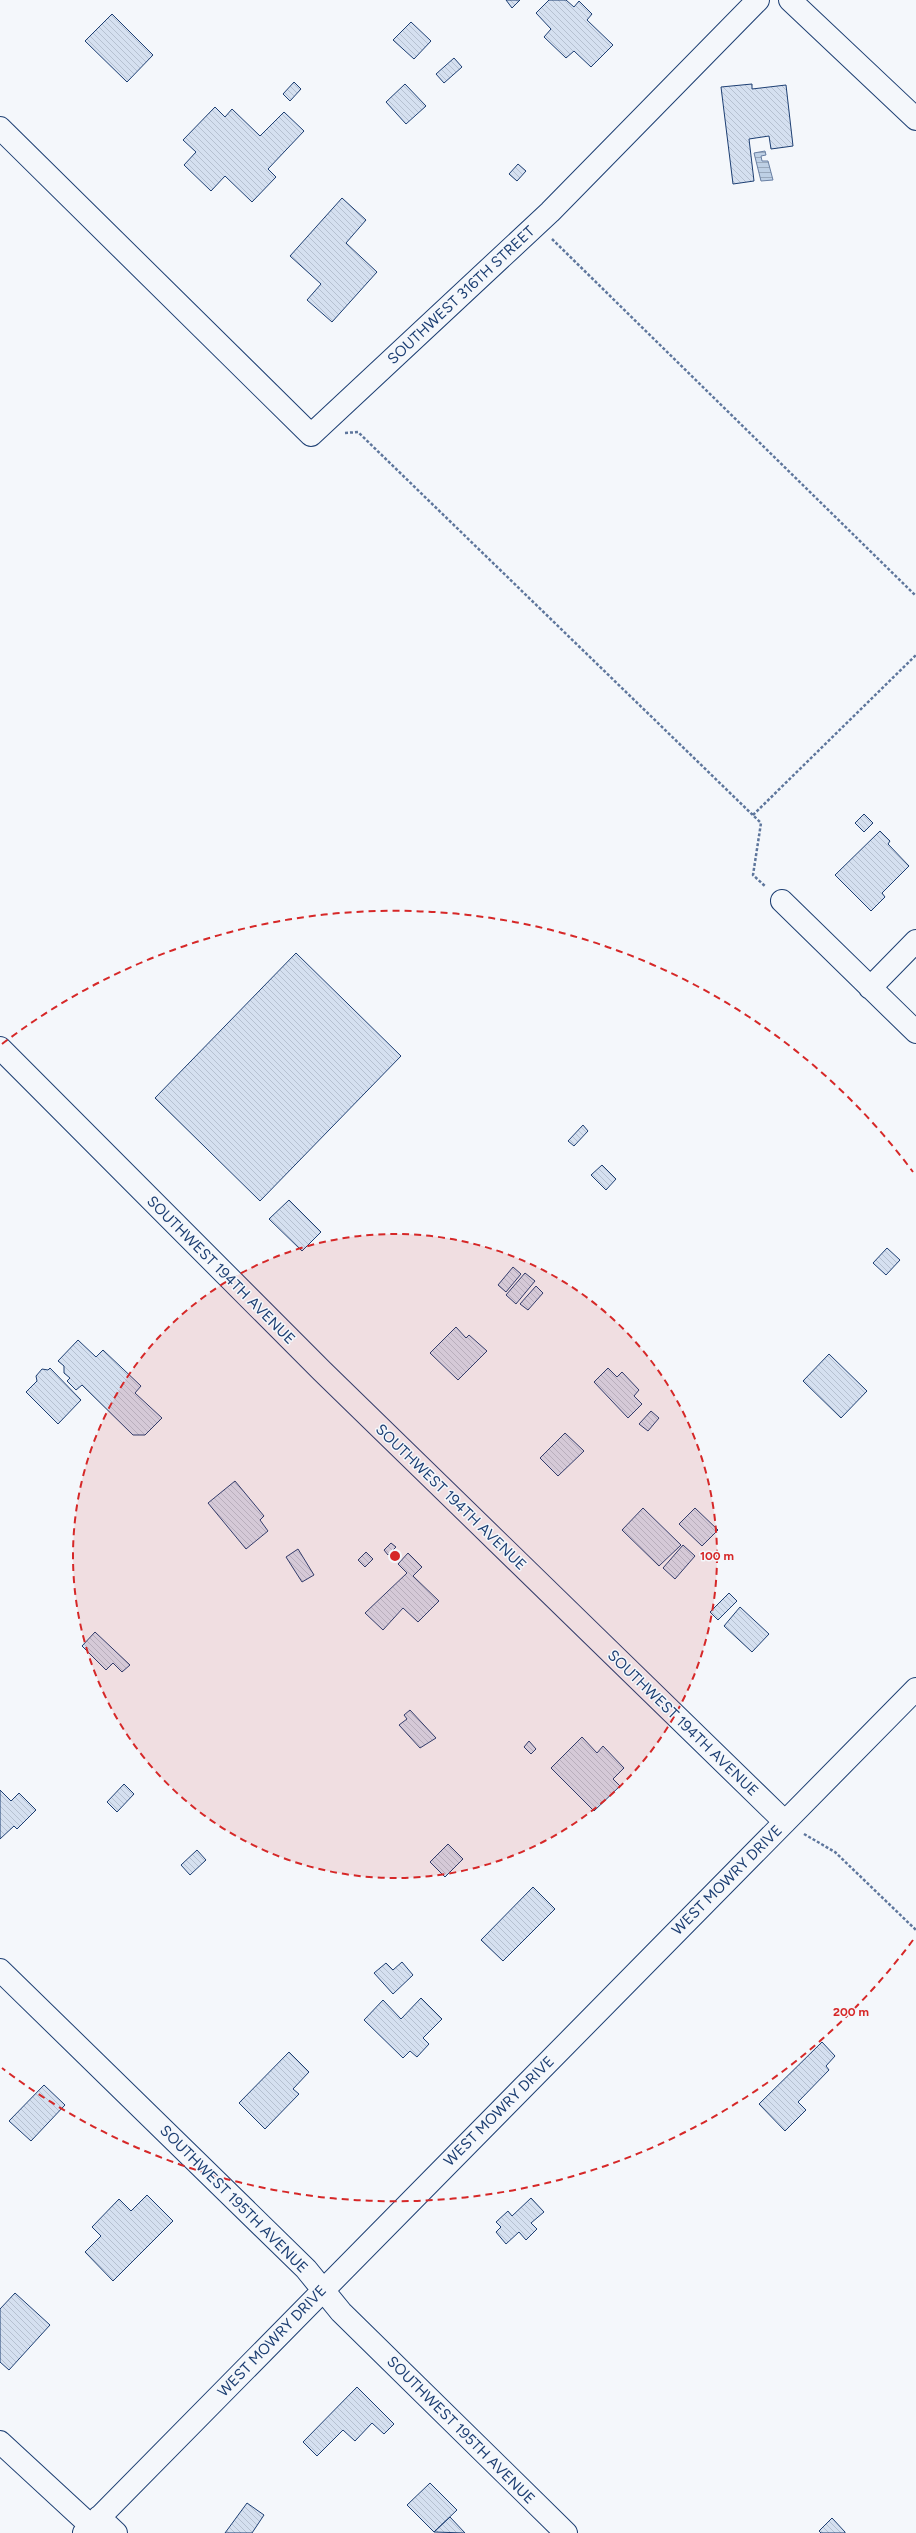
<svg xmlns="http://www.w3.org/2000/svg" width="916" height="2533" viewBox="0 0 916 2533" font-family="Figtree,sans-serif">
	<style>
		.water { fill: url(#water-rules); stroke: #687fa3 }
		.building { fill: url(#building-back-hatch); stroke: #1d3f73 }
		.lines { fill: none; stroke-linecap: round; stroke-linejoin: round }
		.minor-casing { stroke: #1d3f73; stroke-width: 24 }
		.path { stroke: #5e769c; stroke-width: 2.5; stroke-dasharray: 3 2; stroke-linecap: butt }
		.minor { stroke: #f4f7fb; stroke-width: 22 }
		.ring { fill: none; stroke: #d62828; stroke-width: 2; stroke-dasharray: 7 5 }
		.labels { text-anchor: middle; stroke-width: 3; stroke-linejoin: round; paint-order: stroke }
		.street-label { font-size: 15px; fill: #1d3f73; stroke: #f4f7fb }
		.centre { fill: #d62828; stroke: #f4f7fb; stroke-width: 2 }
		.ring-label { font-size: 12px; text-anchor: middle; font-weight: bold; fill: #d62828; stroke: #f4f7fb; stroke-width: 3; stroke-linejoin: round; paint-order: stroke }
	</style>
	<defs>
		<pattern id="water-rules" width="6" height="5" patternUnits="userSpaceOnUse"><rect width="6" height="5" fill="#bed0e5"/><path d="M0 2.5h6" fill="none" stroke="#9aaabe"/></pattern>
		<pattern id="building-back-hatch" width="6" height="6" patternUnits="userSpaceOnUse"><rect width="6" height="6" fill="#d5e0f0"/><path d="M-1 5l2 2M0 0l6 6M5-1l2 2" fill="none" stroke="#b6c1d1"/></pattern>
	</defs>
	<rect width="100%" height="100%" fill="#f4f7fb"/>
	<path class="water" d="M765,151l1,4 -5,1 1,5h6l5,19 -12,1 -7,-28z"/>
	<path class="building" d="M506,0h14l-8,8z
		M549,0h17l8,7 5,-6 13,13 -5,6 26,25 -22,22 -17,-16 -8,7 -22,-21 7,-8 -15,-16z
		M112,14l41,41 -26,27 -42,-41z
		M411,22l20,19 -17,18 -21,-19z
		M454,58l8,9 -18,16 -8,-9z
		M294,82l7,7 -11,12 -7,-7z
		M405,84l21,22 -20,18 -20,-22z
		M752,84v5l34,-4 7,61 -22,3 -2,-13 -20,3 5,42 -21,3 -12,-97z
		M215,107l10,10 7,-8 28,27 24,-24 20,19 -36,38 8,8 -24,25 -27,-26 -14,15 -27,-26 12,-13 -13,-12z
		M518,164l8,7 -9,10 -8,-7z
		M342,198l24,22 -20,23 31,29 -45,50 -25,-22 14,-16 -31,-28z
		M864,814l9,9 -9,9 -9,-9z
		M880,831l10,10 -2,3 21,22 -27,27 3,4 -14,14 -36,-36z
		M296,953l105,103 -141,145 -105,-103z
		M583,1125l5,6 -14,15 -6,-5z
		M602,1165l14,14 -10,11 -15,-15z
		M289,1200l32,32 -19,19 -33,-32z
		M887,1248l13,12 -14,15 -13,-12z
		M513,1267l8,7 -15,18 -8,-7z
		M525,1273l10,8 -19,23 -10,-9z
		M536,1286l7,7 -15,17 -8,-6z
		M456,1327l10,11 3,-3 18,16 -29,29 -28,-27z
		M78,1340l18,17 7,-7 38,36 -6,7 27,25 -17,17h-12l-51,-50 -6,5 -9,-9 3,-3 -6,-5v-7l-6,-5z
		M829,1354l38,37 -26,27 -38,-37z
		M50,1368l31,32 -23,24 -32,-32 11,-11 -1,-5 6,-7 6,1z
		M608,1368l9,9 5,-5 17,18 -5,6 8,8 -14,14 -34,-36z
		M651,1411l8,7 -11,13 -9,-7z
		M565,1433l19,18 -26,25 -18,-18z
		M235,1481l29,35 -4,4 8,11 -22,18 -38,-46z
		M643,1508l38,37 -22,21 -37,-36z
		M695,1508l23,22 -16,16 -23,-22z
		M391,1543l5,4 -8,8 -4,-5z
		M683,1545l12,11 -20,23 -12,-11z
		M298,1549l16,26 -12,7 -16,-25z
		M366,1552l7,7 -8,8 -7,-7z
		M408,1553l14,14 -9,9 26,25 -21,21 -15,-14 -20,22 -18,-17 42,-40 -9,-9z
		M729,1593l8,8 -19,19 -8,-8z
		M740,1607l29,27 -17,18 -28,-26z
		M95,1632l35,33 -8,7 -9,-9 -7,7 -24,-24z
		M410,1710l26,28 -16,10 -21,-23 8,-6 -3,-4z
		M582,1737l15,16 6,-7 21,22 -11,11 7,7 -26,25 -43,-43z
		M529,1741l7,8 -5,5 -7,-7z
		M124,1784l10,10 -17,18 -10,-10z
		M0,1790l11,11 8,-8 17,17 -19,19 -3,-3 -14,13z
		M448,1844l15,15 -18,18 -15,-15z
		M197,1850l9,10 -16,15 -9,-10z
		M533,1887l22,22 -52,52 -22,-21z
		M402,1962l11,13 -20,19 -19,-21 12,-10 7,7z
		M421,1998l21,21 -19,19 6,6 -12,13 -7,-6 -7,7 -39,-38 19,-20 18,19z
		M822,2042l13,14 -9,10 3,4 -31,32 8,8 -21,21 -26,-27z
		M289,2052l20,20 -16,17 6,5 -34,35 -26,-26z
		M44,2085l21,20 -34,36 -22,-20z
		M147,2195l26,26 -60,60 -28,-29 16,-16 -9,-9 27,-28 12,12z
		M531,2198l13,14 -13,11 6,6 -11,11 -7,-8 -13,12 -10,-12 5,-5 -5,-5 12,-11 4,5z
		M15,2293l35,32 -41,45 -9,-8v-53z
		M357,2387l37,37 -10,10 -12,-11 -17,18 -12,-11 -26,26 -14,-14z
		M430,2483l27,27 -23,22 -27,-27z
		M247,2503l17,12 -12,18h-27z
		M450,2517l15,16 -31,-1z
		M832,2518l13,14v1h-24l-2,-2z"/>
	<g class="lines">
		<defs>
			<path id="minor" d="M790,0l126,119
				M0,128l311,307 239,-223 208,-212
				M782,901l134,131
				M870,988l46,-47
				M0,1048l322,323 463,451
				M0,1970l306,299 35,43 225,221
				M0,2442l91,84
				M99,2517l17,16
				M84,2533l832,-844"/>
		</defs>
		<use href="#minor" class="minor-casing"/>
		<path class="path" d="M552,239l364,357
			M345,433l13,-1 403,391 -8,52 13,12
			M753,815l163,-160
			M804,1834l31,18 81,78"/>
		<use href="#minor" class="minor"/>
	</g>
	<circle cx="395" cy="1556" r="322" fill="#d62828" fill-opacity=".12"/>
	<g class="ring">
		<circle cx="395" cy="1556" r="322"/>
		<path d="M913 1940A645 645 0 0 1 2 2068M2 1044A645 645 0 0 1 913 1172"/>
	</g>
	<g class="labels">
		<g class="street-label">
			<text transform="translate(461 295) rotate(-43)" y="5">SOUTHWEST 316TH STREET</text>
			<text transform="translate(221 1270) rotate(45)" y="5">SOUTHWEST 194TH AVENUE</text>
			<text transform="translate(451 1497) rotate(44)" y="5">SOUTHWEST 194TH AVENUE</text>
			<text transform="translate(683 1723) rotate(44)" y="5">SOUTHWEST 194TH AVENUE</text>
			<text transform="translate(727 1880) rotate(-45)" y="5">WEST MOWRY DRIVE</text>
			<text transform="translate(499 2111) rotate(-45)" y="5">WEST MOWRY DRIVE</text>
			<text transform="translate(234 2199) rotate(45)" y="5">SOUTHWEST 195TH AVENUE</text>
			<text transform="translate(272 2341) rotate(-46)" y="5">WEST MOWRY DRIVE</text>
			<text transform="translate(461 2430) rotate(45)" y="5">SOUTHWEST 195TH AVENUE</text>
		</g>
	</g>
	<circle cx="395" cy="1556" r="6" class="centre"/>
	<g class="ring-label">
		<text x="717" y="1560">100 m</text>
		<text x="851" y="2016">200 m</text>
	</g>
</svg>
